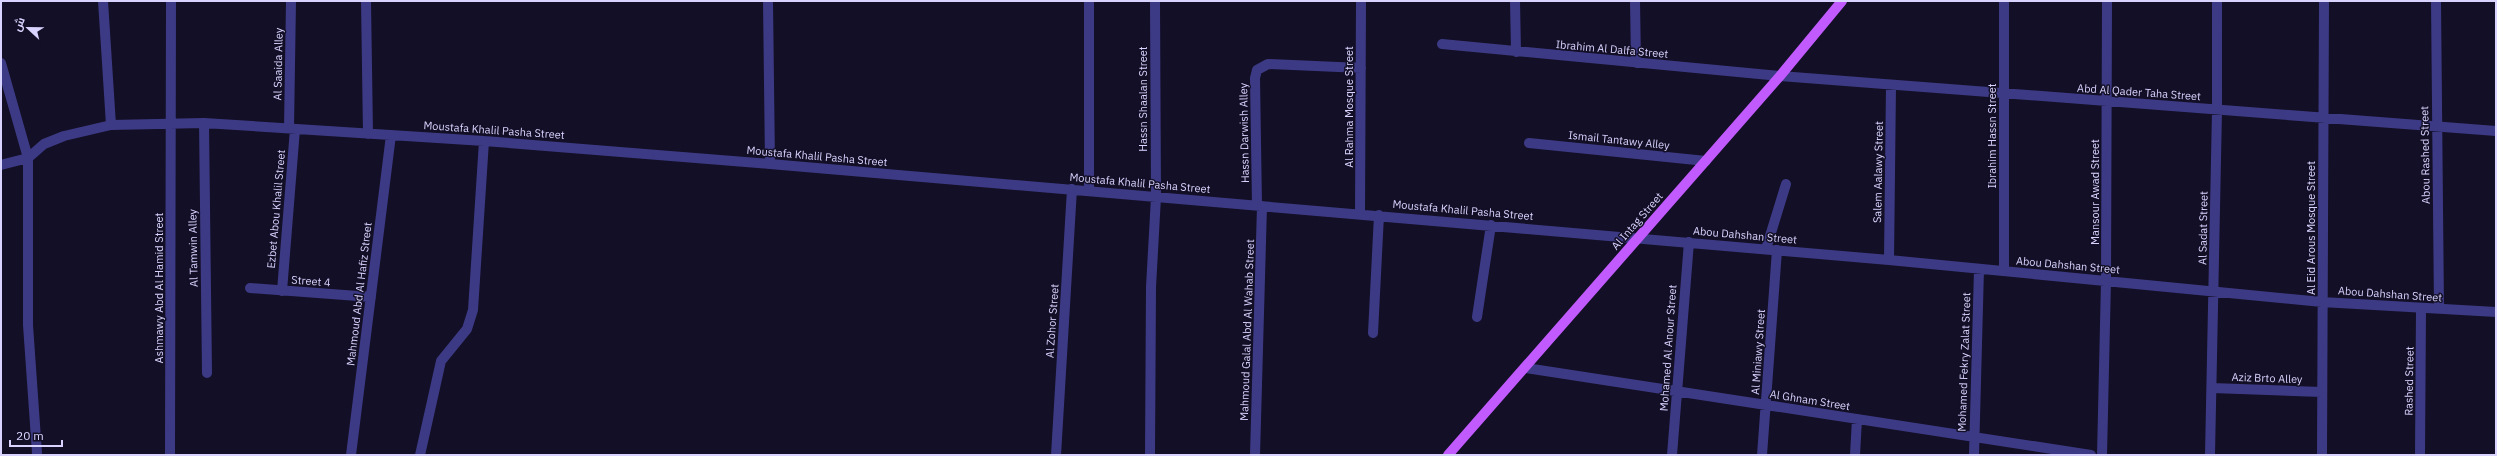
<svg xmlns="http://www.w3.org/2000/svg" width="2497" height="456" viewBox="0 0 2497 456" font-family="'IBM Plex Sans',Cairo,sans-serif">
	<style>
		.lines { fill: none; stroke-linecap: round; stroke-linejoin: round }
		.street { stroke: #3d3a85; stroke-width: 10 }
		.primary { stroke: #c25bff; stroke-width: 10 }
		.labels { text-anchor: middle; stroke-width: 3; stroke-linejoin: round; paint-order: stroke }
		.street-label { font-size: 11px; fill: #d9d4ff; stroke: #130f26 }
	</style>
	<rect width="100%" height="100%" fill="#130f26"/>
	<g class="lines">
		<path class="street" d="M103,1l8,124
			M366,1l2,133
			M768,1l2,163
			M1089,1v190
			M1515,1l1,51
			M1635,1l1,62
			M2436,1l3,308
			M1442,44l338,32 716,55
			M1,63l27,95v167l9,128
			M204,123l3,250
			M289,128l2,-127
			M1529,143l177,18
			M1,165l27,-7 16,-14 20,-8 47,-11 93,-2 280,18 286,23 1119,96 433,42 174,10
			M1257,206l-2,-128 2,-8 11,-6 93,4
			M1360,214l1,-213
			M1766,249l20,-65
			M1889,260l2,-175
			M2004,271v-270
			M250,288l121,9
			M282,291l13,-162
			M1477,317l14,-92
			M1373,333l6,-118
			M1526,368l565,87
			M2212,388l110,4
			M170,455l1,-454
			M351,455l40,-320
			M420,455l21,-94 26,-32 6,-19 11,-169
			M1056,455l16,-266
			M1150,455l1,-168 5,-90 -1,-196
			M1255,455l7,-249
			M1672,455l17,-213
			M1762,455l15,-205
			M1855,455l2,-36
			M1974,455l5,-186
			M2102,455l4,-174 1,-280
			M2210,455l7,-345v-109
			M2322,455l2,-454
			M2420,455l1,-147"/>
		<path class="primary" d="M1448,455l332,-379 62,-75"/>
	</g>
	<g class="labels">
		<g class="street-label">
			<text transform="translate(1612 49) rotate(5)" y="4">Ibrahim Al Dalfa Street</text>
			<text transform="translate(278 64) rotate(-89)" y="4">Al Saaida Alley</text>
			<text transform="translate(2139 92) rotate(4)" y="4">Abd Al Qader Taha Street</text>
			<text transform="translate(1143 99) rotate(-90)" y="4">Hassn Shaalan Street</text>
			<text transform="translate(1349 107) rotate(-90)" y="4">Al Rahma Mosque Street</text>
			<text transform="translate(494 130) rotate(4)" y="4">Moustafa Khalil Pasha Street</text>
			<text transform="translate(1244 133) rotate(-91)" y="4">Hassn Darwish Alley</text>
			<text transform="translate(1992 136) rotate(-90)" y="4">Ibrahim Hassn Street</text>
			<text transform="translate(1619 140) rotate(6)" y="4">Ismail Tantawy Alley</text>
			<text transform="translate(2425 155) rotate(-91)" y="4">Abou Rashed Street</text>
			<text transform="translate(817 156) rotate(5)" y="4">Moustafa Khalil Pasha Street</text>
			<text transform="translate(1878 172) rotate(-89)" y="4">Salem Aalawy Street</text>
			<text transform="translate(1140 183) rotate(5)" y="4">Moustafa Khalil Pasha Street</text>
			<text transform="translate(2095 192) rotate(-90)" y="4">Mansour Awad Street</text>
			<text transform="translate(276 209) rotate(-85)" y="4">Ezbet Abou Khalil Street</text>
			<text transform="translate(1463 210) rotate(5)" y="4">Moustafa Khalil Pasha Street</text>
			<text transform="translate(1637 221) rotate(-49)" y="4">Al Intag Street</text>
			<text transform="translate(2203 228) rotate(-89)" y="4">Al Sadat Street</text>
			<text transform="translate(2311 228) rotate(-90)" y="4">Al Eid Arous Mosque Street</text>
			<text transform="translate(1745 235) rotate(5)" y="4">Abou Dahshan Street</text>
			<text transform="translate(193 248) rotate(-91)" y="4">Al Tamwin Alley</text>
			<text transform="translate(2068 265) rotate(5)" y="4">Abou Dahshan Street</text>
			<text transform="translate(311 281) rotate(4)" y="4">Street 4</text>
			<text transform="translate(159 288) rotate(-90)" y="4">Ashmawy Abd Al Hamid Street</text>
			<text transform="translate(359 294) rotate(-83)" y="4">Mahmoud Abd Al Hafiz Street</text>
			<text transform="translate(2390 294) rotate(4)" y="4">Abou Dahshan Street</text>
			<text transform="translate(1052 321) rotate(-86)" y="4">Al Zohor Street</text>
			<text transform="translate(1247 330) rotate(-88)" y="4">Mahmoud Galal Abd Al Wahab Street</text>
			<text transform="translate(1668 348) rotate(-86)" y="4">Mohamed Al Anour Street</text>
			<text transform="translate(1758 352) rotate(-86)" y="4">Al Miniawy Street</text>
			<text transform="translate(1964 362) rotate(-88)" y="4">Mohamed Fekry Zalat Street</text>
			<text transform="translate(2267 378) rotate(2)" y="4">Aziz Brto Alley</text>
			<text transform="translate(2409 381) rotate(-89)" y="4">Rashed Street</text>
			<text transform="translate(1810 400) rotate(9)" y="4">Al Ghnam Street</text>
		</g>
	</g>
	<rect width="2497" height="456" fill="none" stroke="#d9d4ff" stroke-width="4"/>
	<g transform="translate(28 28) rotate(292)" stroke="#130f26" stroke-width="3" paint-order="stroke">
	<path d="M0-3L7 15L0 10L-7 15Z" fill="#d9d4ff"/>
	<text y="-6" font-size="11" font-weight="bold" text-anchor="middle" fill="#d9d4ff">ش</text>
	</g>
	<path d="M10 440v6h52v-6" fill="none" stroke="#d9d4ff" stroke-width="2"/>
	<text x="16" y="440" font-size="12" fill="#d9d4ff" stroke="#130f26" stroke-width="3" paint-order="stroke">20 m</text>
</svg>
